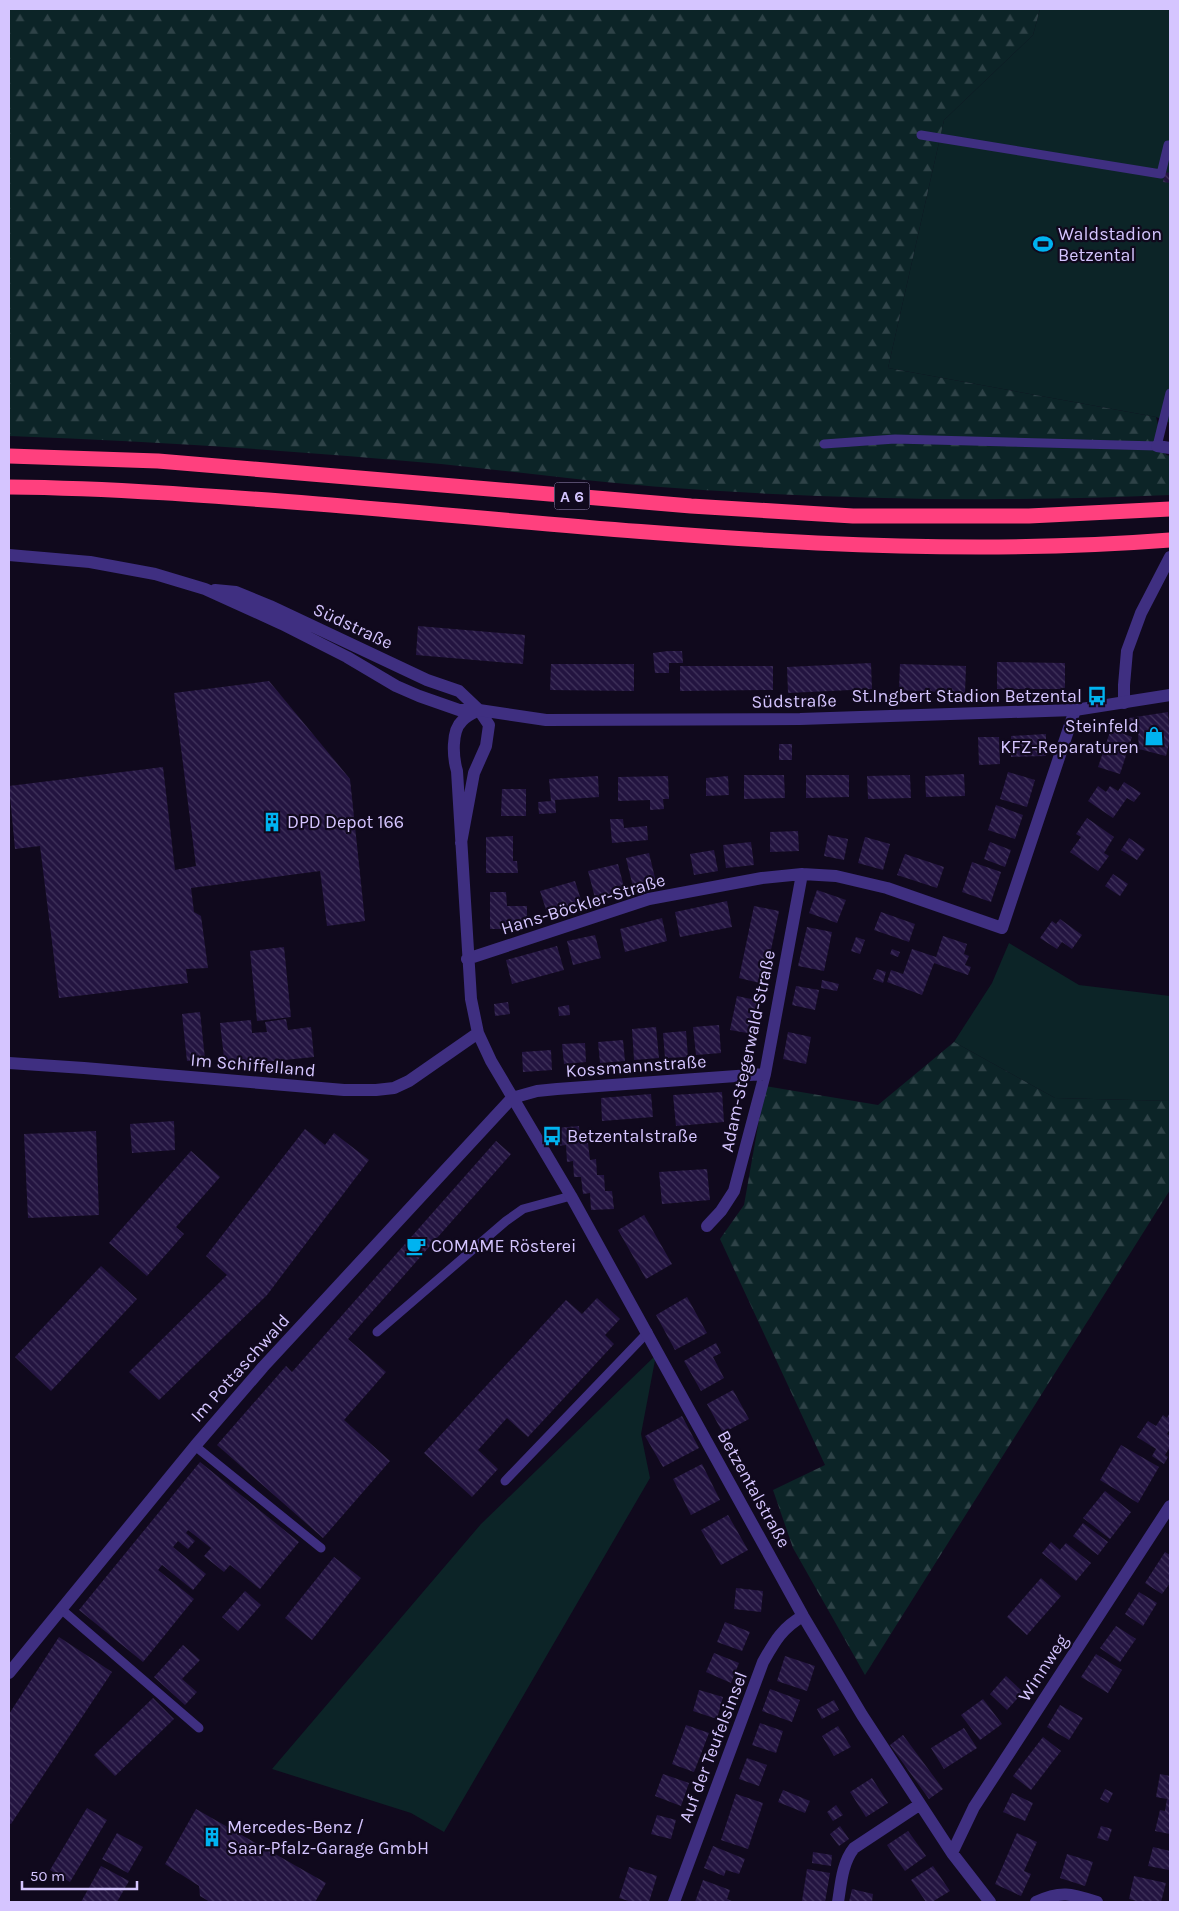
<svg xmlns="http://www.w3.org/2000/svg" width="1179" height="1911" viewBox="0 0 1179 1911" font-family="Karla,sans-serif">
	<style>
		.green { fill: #0c2427 }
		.forest { fill: url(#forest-firs) }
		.building { fill: url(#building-back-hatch) }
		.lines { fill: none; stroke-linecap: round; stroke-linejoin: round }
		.service { stroke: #3f2f81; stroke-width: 9 }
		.minor { stroke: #3f2f81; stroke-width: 12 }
		.tertiary { stroke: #3f2f81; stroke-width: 12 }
		.motorway { stroke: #ff407e; stroke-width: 15 }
		.labels { text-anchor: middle; stroke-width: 4.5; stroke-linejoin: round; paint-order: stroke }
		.shield { fill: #10091d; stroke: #9a8dbb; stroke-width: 1 }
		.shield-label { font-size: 16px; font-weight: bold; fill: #d5c5ff }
		.poi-label { font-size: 18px; fill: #d5c5ff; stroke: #10091d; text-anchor: start }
		.street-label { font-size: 18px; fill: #d5c5ff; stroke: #10091d }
	</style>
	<defs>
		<pattern id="forest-firs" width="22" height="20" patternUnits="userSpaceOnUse" patternTransform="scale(1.25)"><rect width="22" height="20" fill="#0c2427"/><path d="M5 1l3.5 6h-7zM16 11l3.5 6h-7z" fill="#2e4247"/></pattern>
		<pattern id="building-back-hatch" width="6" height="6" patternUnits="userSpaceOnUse" patternTransform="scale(1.25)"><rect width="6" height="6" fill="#231440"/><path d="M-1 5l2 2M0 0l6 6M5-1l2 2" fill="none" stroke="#42355d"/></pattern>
	</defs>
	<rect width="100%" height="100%" fill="#10091d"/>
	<path class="green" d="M1040,9h130v414l-14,-6 -268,-49 56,-248 89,-85z
		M1009,943l70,42 91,11v105l-115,-3 -101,-56 38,-59z
		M656,1355l-15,79 9,44 -206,354 -33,-19 -139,-44 209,-245z"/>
	<path class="forest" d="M9,9h1031l-7,26 -89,85 -56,248 268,49 10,38 4,1v39c-156,7 -311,5 -467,-5 -88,-5 -175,-17 -262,-26 -144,-13 -288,-23 -432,-28z
		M954,1042l101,56 115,3v89l-305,485 -72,-127 -20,-58 52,-25 -105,-226 24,-34 21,-119 113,19z"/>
	<path class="building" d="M1165,172l5,1v10l-7,-1z
		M418,626l107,9 -2,29 -107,-9z
		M668,651h14l1,12h-14v10h-14l-2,-20z
		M997,662l68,1v26h-68z
		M871,663l1,26 -84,4 -1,-26z
		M551,664h83v27l-84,-1z
		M900,664l66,2 -1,27 -66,-3z
		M680,666h93v24l-93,1z
		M269,681l81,98 15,142 -38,5 -7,-55 -129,17 3,24 7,4 7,52 -22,1 2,14 -129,15 -19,-152 -25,3 -6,-63 154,-19 12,103 21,-4 -22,-173z
		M1168,712l2,27 -4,17 -27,-7 -1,-16 -6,1 -3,-16z
		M1111,729l21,8 -12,37 -22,-7z
		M1046,734v22l-35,1v-21z
		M978,737h21l1,27 -21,1z
		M779,744h13v16h-13z
		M1008,772l27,8 -8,27 -27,-8z
		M964,774l1,22 -39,1 -1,-21z
		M744,775h40l1,23 -41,1z
		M806,775h43v22l-43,1z
		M910,775l1,23 -43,1 -1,-23z
		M598,776l1,21 -44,3 1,13 -17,1 -1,-12 13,-1 -2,-22z
		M668,776l1,23h-6l1,10 -14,1v-10l-32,1v-24z
		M728,776l1,19 -23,1v-18z
		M1124,782l17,11 -7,9 -7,-4 -14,20 -25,-17 10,-15 8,6 4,-6 8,5z
		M502,789h24v27h-25z
		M996,805l27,10 -8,24 -27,-9z
		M1087,818l27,19 -10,16 5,3 -11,15 -28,-19 11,-15 -5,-3z
		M610,819h13l1,9 23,-2 1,14 -36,3z
		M798,831l1,20 -29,1v-20z
		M828,835l20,4 -4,21 -20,-4z
		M513,836v25h4l1,12h-32v-36z
		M865,837l25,7 -7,26 -25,-7z
		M1129,838l16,11 -8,11 -16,-10z
		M751,842l3,23 -28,3 -3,-23z
		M990,842l21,8 -6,17 -21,-8z
		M714,850l4,21 -24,4 -4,-21z
		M649,853l7,29 -23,5 -7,-29z
		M905,854l39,13 -7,21 -40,-13z
		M972,862l29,10 -10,30 -29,-10z
		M618,864l7,27 -30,7 -7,-27z
		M1113,874l15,10 -8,12 -15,-10z
		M575,881l7,22 -35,10 -7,-22z
		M817,890l29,10 -9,23 -28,-10z
		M490,892h16l1,14h20v16l-18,1v6h-19z
		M727,901l5,26 -52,10 -5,-25z
		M754,906l25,5 -15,73 -25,-6z
		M881,912l34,12 -6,18 -35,-12z
		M662,918l5,23 -42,11 -5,-23z
		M1060,919l22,16 -10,14 -10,-7 -5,7 -17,-11 12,-17 4,3z
		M807,927l25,5 -8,39 -26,-5z
		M595,935l6,23 -28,7 -6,-24z
		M943,936l24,8 -3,10 5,2 -4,9 6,2 -3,8 -34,-12 -12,32 -35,-13 4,-12 12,4 9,-25 24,8z
		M856,937l9,3 -5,14 -9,-3z
		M557,946l7,24 -52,14 -6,-24z
		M284,947l7,70 -34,4 -7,-70z
		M892,949l8,3 -2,5 -8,-3z
		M877,969l9,3 -3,11 -10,-4z
		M822,980l17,4 -2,7 -16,-3z
		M796,986l23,4 -4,20 -23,-5z
		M737,996l23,5 -7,33 -23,-4z
		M508,1002l2,12 -15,2 -1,-12z
		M569,1005l1,10 -11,1 -1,-9z
		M200,1012l5,47 -18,2 -5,-47z
		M286,1019l2,11 23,-3 3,30 -89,9 -5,-43 31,-3 1,13 15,-1 -2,-10z
		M719,1025l2,28 -25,2 -3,-28z
		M656,1027l3,31 -25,2 -2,-31z
		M686,1031l2,26 -23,1 -2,-25z
		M788,1032l23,5 -5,27 -23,-5z
		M623,1040l2,21 -25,2 -2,-21z
		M585,1043l1,19 -22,2 -2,-20z
		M551,1050l1,20 -29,2 -1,-20z
		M722,1092l2,30 -48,4 -3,-31z
		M651,1094l2,23 -51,4 -1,-23z
		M174,1121l1,29 -43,3 -2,-29z
		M579,1126l1,18 8,-1 2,17 6,-1 1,16h7l1,16h7l2,18 -23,1 -1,-17 -7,1 -2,-17h-7l-1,-16 -6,1 -1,-17 -8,1 -2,-18z
		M305,1129l20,16 9,-12 35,27 -102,135 -108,105 -30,-28 98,-97 -21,-19z
		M96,1131l3,84 -71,3 -4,-84z
		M496,1141l15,13 -163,185 38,33 -42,48 46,41 -67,77 -106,-93 69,-79 6,6z
		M191,1151l29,26 -44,50 8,7 -37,42 -38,-33z
		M707,1169l3,31 -48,4 -3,-32z
		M644,1215l28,49 -26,15 -28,-49z
		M101,1266l36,33 -86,92 -36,-34z
		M687,1297l20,36 -32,17 -19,-35z
		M597,1298l23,21 -15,16 9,9 -86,93 -21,-19 -29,32 20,19 -26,28 -48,-44 142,-153 16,14z
		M716,1343l5,10 -8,4 11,21 -23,13 -17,-30z
		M733,1390l16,29 -26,14 -16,-29z
		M1170,1412v17l-3,5 3,2v11l-5,8 3,2 -4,7 -12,-8 4,-7 -19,-12 11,-16 8,5 7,-11 4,3z
		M682,1416l17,32 -36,19 -18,-31z
		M1121,1445l38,22 -21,36 -38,-23z
		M200,1462l99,80 -39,47 -30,-24 -6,7 -20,-16 7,-8 -23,-18 -2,3 9,8 -7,8 -10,-8 -5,6 33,27 -13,16 -31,-25 -4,5 36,29 -51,63 -64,-52z
		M702,1464l18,36 -29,15 -18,-36z
		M1105,1491l26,21 -21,27 -27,-21z
		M728,1515l20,35 -27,15 -20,-35z
		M1083,1523l25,19 -10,13 -25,-19z
		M1051,1542l9,8 6,-7 25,20 -15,18 -34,-28z
		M1165,1552l5,3v28l-8,11 -17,-11z
		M334,1557l27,21 -49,62 -27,-22z
		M1041,1578l20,18 -34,39 -20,-18z
		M736,1588l27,3 -2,21 -27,-3z
		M245,1591l16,14 -23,26 -16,-14z
		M1139,1592l18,11 -14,23 -18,-12z
		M725,1622l25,10 -8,19 -25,-9z
		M1116,1626l20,13 -16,23 -20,-14z
		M59,1637l53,35 -101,152 -2,-1v-109z
		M183,1645l17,15 -18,19 15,13 -12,13 -31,-28z
		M714,1653l25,10 -8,20 -25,-11z
		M1096,1654l26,16 -14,23 -27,-16z
		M785,1656l30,10 -8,25 -30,-10z
		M1006,1676l17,16 -16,18 -17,-16z
		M770,1689l30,11 -8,22 -30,-11z
		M699,1690l24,7 -6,22 -24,-8z
		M153,1698l21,21 -59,57 -21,-21z
		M983,1699l19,25 -22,16 -19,-25z
		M834,1700l5,10 -17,9 -5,-10z
		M1060,1705l23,13 -14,22 -22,-13z
		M760,1723l23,8 -7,22 -24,-8z
		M686,1725l23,8 -15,39 -22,-8z
		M838,1726l13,21 -17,9 -12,-20z
		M964,1728l13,20 -33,21 -13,-21z
		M903,1735l40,54 -14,10 -39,-54z
		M1043,1737l18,14 -30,39 -18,-14z
		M747,1758l20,7 -8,21 -20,-7z
		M663,1774l26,9 -8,23 -26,-10z
		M1160,1774l10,2v58l-15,-3 5,-21 5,1 2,-12 -11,-2z
		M872,1778l16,25 -22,14 -16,-25z
		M1105,1789l8,4 -5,10 -8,-4z
		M783,1790l27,11 -5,12 -27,-11z
		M1012,1793l21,10 -8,18 -22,-9z
		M736,1794l27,9 -15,46 -27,-9z
		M836,1805l7,10 -10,6 -6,-9z
		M87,1808l20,12 -37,62 -20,-12z
		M196,1809l130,74 -11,19h-105l-10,-6 -1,-10 -34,-22z
		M657,1815l19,5 -5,19 -20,-5z
		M840,1826l9,13 -10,7 -9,-12z
		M1101,1826l11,3 -4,12 -11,-3z
		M908,1831l18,25 -21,15 -18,-26z
		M117,1833l26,14 -15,26 -26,-14z
		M1017,1833l20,9 -13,29 7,3 -10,22 -26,-12z
		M713,1846l32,13 -6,15 -13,-4 -2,6 -20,-8z
		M1153,1847l17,4 -1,19 -21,-4z
		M813,1852l19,3 -1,11 -19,-3z
		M1067,1854l26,8 -8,24 -25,-8z
		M101,1866l28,15 -12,21h-36z
		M933,1866l17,25 -18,11h-6l-15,-22z
		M629,1867l28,9 -8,26h-17l-13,-4z
		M807,1869l23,4 -5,29 -23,-1z
		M1134,1876l32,7 -5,19h-21l-11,-3z
		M703,1880l27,10 -3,9 7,3h-39z
		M852,1889l21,5 -1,8h-23z"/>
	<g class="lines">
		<path class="service" d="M921,135l240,39 7,-29h2
			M824,444l71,-5 262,7 13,-53
			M377,1332l129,-111 17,-12 48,-13
			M195,1446l126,102
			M505,1481l143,-149
			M61,1609l138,119"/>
		<path class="minor" d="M1157,446l13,2
			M1124,703v-18l3,-34 14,-38 29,-56
			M461,843l13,-70 12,-27 3,-21 -10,-15c-6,3 -13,6 -17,11 -11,10 -9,37 -5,50l14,228 7,34 13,28 80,135 232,420 59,99 90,138 38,49
			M467,959l182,-60 113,-21 40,-4 34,2 51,12 115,40 73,-218
			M9,1063l75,5 260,22h32l18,-2 15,-7 69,-48
			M512,1098l25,-7 20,-2 208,-15
			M707,1226l14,-15 13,-20 31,-117 37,-200
			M9,1673l186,-227 68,-79 249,-269
			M952,1853l22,-46 196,-301
			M674,1902l89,-240c12,-21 19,-34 40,-46
			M838,1902c3,-18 4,-39 16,-54l65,-43
			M1036,1902c25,-12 36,-8 61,0"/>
		<path class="tertiary" d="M9,555l81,7 65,12 50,15 77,35 65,33 49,29 23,10 40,14h20l67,10 254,-1 275,-9 95,-15
			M215,590l21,2 34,14 157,74 32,11 20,19"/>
		<path class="motorway" d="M9,456l149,5 533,45 162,10h176l141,-7
			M9,487c103,1 206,9 309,17 283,23 568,58 852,36"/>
	</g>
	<defs>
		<symbol id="stadium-bare" viewBox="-9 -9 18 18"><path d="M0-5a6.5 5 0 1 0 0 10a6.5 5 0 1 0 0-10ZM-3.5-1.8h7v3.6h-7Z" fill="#00b3f0" stroke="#10091d" stroke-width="2.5" paint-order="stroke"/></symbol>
		<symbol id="bus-bare" viewBox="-9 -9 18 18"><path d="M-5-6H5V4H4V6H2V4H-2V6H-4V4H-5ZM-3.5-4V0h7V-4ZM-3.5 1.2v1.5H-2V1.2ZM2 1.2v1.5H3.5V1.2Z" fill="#00b3f0" stroke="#10091d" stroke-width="2.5" paint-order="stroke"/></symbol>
		<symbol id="shop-bare" viewBox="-9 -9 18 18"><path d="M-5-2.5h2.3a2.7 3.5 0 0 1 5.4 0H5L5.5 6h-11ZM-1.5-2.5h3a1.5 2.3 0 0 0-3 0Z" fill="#00b3f0" stroke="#10091d" stroke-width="2.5" paint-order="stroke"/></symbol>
		<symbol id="building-bare" viewBox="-9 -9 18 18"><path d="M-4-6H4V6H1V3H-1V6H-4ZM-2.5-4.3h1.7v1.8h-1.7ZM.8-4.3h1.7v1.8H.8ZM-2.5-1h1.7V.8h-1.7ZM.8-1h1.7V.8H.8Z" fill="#00b3f0" stroke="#10091d" stroke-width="2.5" paint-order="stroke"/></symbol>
		<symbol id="cafe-bare" viewBox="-9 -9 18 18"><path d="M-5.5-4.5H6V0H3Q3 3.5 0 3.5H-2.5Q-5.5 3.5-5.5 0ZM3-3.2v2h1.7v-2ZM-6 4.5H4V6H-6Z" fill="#00b3f0" stroke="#10091d" stroke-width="2.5" paint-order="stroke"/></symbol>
	</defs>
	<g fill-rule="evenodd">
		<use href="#stadium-bare" x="1029" y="230" width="28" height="28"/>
		<use href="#bus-bare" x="1083" y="682" width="28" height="28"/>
		<use href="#shop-bare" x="1140" y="722" width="28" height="28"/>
		<use href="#building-bare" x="258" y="808" width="28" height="28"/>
		<use href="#bus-bare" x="538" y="1122" width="28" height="28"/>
		<use href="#cafe-bare" x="402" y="1232" width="28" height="28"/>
		<use href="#building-bare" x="198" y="1823" width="28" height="28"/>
	</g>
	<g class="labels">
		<rect class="shield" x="554.5" y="482.5" width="35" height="27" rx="4"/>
		<g class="shield-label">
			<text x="572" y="502">A 6</text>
		</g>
		<g class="poi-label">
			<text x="1058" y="240">Waldstadion<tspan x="1058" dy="21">Betzental</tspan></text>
			<text x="1082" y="702" text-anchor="end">St.Ingbert Stadion Betzental</text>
			<text x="1139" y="732" text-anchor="end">Steinfeld<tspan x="1139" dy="21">KFZ-Reparaturen</tspan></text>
			<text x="287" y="828">DPD Depot 166</text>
			<text x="567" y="1142">Betzentalstraße</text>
			<text x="431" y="1252">COMAME Rösterei</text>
			<text x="227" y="1833">Mercedes-Benz /<tspan x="227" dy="21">Saar-Pfalz-Garage GmbH</tspan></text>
		</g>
		<g class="street-label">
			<text transform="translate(353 626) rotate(25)" y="6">Südstraße</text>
			<text transform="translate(794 701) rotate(-1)" y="6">Südstraße</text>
			<text transform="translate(583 904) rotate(-17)" y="6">Hans-Böckler-Straße</text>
			<text transform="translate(748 1051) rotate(-78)" y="6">Adam-Stegerwald-Straße</text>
			<text transform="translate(253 1065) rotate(5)" y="6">Im Schiffelland</text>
			<text transform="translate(636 1066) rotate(-4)" y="6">Kossmannstraße</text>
			<text transform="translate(240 1368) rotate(-48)" y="6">Im Pottaschwald</text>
			<text transform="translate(754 1489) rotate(61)" y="6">Betzentalstraße</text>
			<text transform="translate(1043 1668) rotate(-57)" y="6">Winnweg</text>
			<text transform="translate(713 1747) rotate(-69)" y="6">Auf der Teufelsinsel</text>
		</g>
	</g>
	<rect width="1179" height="1911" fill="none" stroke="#d5c5ff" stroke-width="20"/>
	<path d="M22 1881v8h115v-8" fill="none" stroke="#d5c5ff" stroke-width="2.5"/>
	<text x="30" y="1881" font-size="15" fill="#d5c5ff" stroke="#10091d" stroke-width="4" paint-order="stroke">50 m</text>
</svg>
